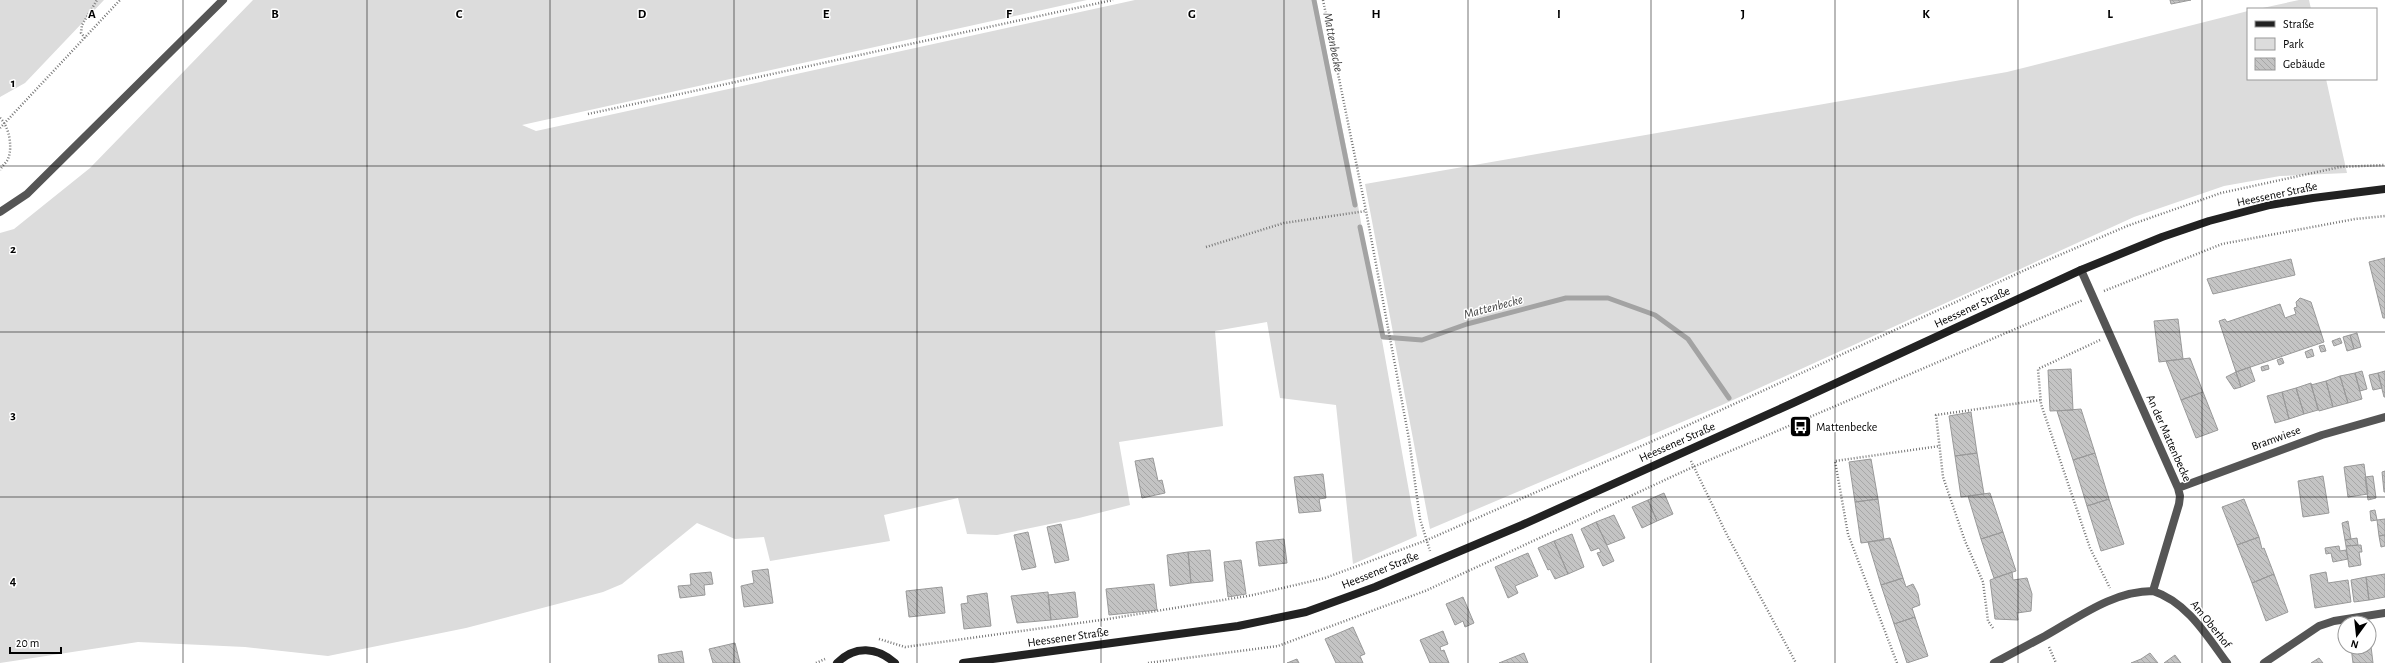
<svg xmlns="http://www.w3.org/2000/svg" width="2385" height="663" viewBox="0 0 2385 663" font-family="'Alegreya Sans',sans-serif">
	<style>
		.green { fill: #dcdcdc }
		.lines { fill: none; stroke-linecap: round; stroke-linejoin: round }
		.stream { stroke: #a3a3a3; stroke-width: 5 }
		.building { fill: url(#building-back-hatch); stroke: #999 }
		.path { stroke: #777; stroke-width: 2.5; stroke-dasharray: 1 2; stroke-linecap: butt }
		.lane { stroke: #555; stroke-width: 8 }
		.street { stroke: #555; stroke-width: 8 }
		.secondary { stroke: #222; stroke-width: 8 }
		.grid { fill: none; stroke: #000; stroke-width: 1; stroke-opacity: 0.55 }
		.labels { text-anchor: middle; stroke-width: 3; stroke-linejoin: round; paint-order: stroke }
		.street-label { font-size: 12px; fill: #000; stroke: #fff }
		.poi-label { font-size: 12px; fill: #000; stroke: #fff; text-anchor: start }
		.water-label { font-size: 13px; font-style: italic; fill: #444; stroke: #fff }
		.grid-label { font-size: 13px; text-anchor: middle; font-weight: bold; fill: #000; stroke: #fff; stroke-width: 3; stroke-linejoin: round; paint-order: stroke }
	</style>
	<defs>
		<pattern id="building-back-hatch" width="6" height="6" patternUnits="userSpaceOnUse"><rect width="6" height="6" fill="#c4c4c4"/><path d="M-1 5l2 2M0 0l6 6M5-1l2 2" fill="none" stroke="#a7a7a7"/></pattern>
	</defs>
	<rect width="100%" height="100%" fill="#fff"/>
	<path class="green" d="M0,0h104l-79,83 -25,14z
		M253,0h834l-565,125 14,6 599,-131h181l41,200 60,336 -64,28 -17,-159 -56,-7 -13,-76 -52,9 8,95 -104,16 11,63 -51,13 -82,17 -30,-1 -9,-36 -74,17 6,26 -120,20 -6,-24 -29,2 -38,-16 -75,61 -19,8 -137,36 -138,28 -83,-9 -107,-5 -138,21v-430l14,-4 76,-61z
		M2299,0h10l2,9h-53z
		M2248,11v68h78l21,94 -67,3 -56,10 -90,31 -412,188 -292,124 -65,-345 642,-112z"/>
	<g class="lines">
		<path class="stream" d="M1314,0l41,205
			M1360,227l23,110 39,3 45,-16 99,-26h42l47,17 33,24 41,59"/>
	</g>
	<path class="building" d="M2170,0h21l-20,4z
		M2385,258v60h-2l-14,-56z
		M2291,259l4,16 -82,19 -6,-15z
		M2300,298l11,4 13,40 -88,30 -17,-51 6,-2 2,3 53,-18 5,14 11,-4 -2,-6 3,-1 -1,-5z
		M2178,319l5,40 -24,3 -5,-41z
		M2357,333l4,14 -7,2 -4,-14z
		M2350,335l4,14 -7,2 -4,-14z
		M2340,338l2,5 -8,3 -2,-5z
		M2324,345l2,6 -5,1 -2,-6z
		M2312,349l2,7 -7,2 -2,-6z
		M2190,358l13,34 -22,8 -15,-39z
		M2282,358l2,5 -5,2 -2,-5z
		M2268,365l1,4 -7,2 -1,-4z
		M2250,367l5,14 -14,6 -5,-15z
		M2071,369l2,41 -23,1 -2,-41z
		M2362,371l5,18 -7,2 -5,-18z
		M2385,371v26h-1l-6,-24z
		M2236,372l5,15 -7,2 -8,-12z
		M2355,373l7,26 -14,4 -8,-27z
		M2378,373l4,15 -9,2 -4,-15z
		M2340,376l8,27 -15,4 -7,-26z
		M2326,381l7,26 -14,4 -8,-26z
		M2311,383l7,27 -14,4 -8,-26z
		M2296,388l8,26 -15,5 -7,-27z
		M2203,392l15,38 -22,8 -15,-38z
		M2282,392l7,27 -14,4 -8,-27z
		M2081,409l14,44 -22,7 -16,-49z
		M1971,412l6,41 -22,3 -6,-40z
		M1977,453l7,41 -23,3 -6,-41z
		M2095,453l14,46 -22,7 -14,-46z
		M1153,458l5,23 4,-1 3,13 -23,5 -7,-37z
		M1871,459l7,40 -23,3 -6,-40z
		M2364,464l4,30 -20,3 -4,-30z
		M2385,471v21h-1l-2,-20z
		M1323,474l3,24 -7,1 2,12 -22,2 -5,-36z
		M2323,476l6,37 -26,4 -5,-36z
		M2373,476l3,22 -8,2 -3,-23z
		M1664,493l9,21 -16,7 -9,-21z
		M1990,493l13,39 -22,7 -13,-43z
		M1878,499l6,41 -23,3 -6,-41z
		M2109,499l15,45 -23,7 -14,-45z
		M2244,499l15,38 -22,8 -15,-38z
		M1648,500l9,21 -15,7 -10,-21z
		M2375,510l2,10 -6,1 -1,-10z
		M1614,515l11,23 -18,7 -11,-23z
		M2385,519v16l-6,1 -2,-16z
		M2348,521l3,18 -6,1 -3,-17z
		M1596,522l18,39 -11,5 -6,-13 4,-1 -2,-4 -8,3 -10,-22z
		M1061,524l8,36 -14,3 -8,-36z
		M1028,532l8,35 -14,3 -8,-35z
		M2003,532l13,39 -22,7 -13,-39z
		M1572,534l12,33 -16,7 -14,-33z
		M2385,535v11l-4,1 -2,-11z
		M2259,537l3,12 2,-1 10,26 -22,9 -15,-38z
		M1890,538l13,40 -22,7 -13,-43z
		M2357,538l1,7 -12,1 -1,-6z
		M1284,539l3,24 -28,3 -3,-24z
		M1554,541l14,33 -13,5 -5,-10 -2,1 -10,-22z
		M2361,545l1,7h-3l2,13 -12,2 -3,-21z
		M2339,546l1,5 6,-1 2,9 -15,3 -2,-9 -5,1 -1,-6z
		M1210,550l3,31 -22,2 -3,-31z
		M1188,552l3,31 -21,3 -3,-31z
		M1528,553l10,23 -23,10 3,7 -10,5 -13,-31z
		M1241,560l5,34 -18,3 -4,-35z
		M768,569l5,34 -29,4 -3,-21 13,-3 -2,-12z
		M711,572l2,12 -9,1 1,10 -25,3 -2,-12 13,-1 -1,-11z
		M2012,572l1,8 14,-2 5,16 -1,17 -14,2 1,7 -23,-1 -5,-39z
		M2326,572l2,11 20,-3 3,22 -36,6 -5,-33z
		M2274,574l14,38 -22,9 -14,-38z
		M2385,574v23l-16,3 -3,-23z
		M2366,577l3,23 -15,2 -3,-22z
		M1903,578l3,9 7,-3 5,10 2,11 -8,3 3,9 -21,7 -13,-39z
		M1154,584l3,26 -48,5 -3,-26z
		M942,587l3,26 -36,4 -3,-26z
		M1048,592l3,28 -34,3 -6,-27z
		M1075,592l3,25 -27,3 -3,-25z
		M987,593l4,33 -27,3 -3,-25 7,-1 -1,-7z
		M1463,597l11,26 -9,4 -2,-6 -8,4 -9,-21z
		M1915,617l13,39 -21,7 -13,-39z
		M1353,627l12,27 -5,2 3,7h-27l-11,-24z
		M1443,631l5,13 -8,3 1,4 3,-1 5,13h-19l-10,-23z
		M2370,638l3,25h-20l-2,-16h18z
		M735,643l5,20h-27l-4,-14z
		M682,651l2,12h-25l-1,-8z
		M1524,653l4,10h-29z
		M2150,653l8,10h-27l10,-4z
		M2175,655l6,8h-17z
		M2319,658l4,5h-12z
		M1297,659l2,4h-12z"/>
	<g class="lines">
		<path class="path" d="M1323,0l43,211 43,228 11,80 10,32
			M85,38l-4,-5 1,-8 15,-25
			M588,114l525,-114
			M0,118c9,8 13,29 8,41 -2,4 -6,7 -8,11
			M0,128l120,-128
			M1206,247l78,-24 82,-12
			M2104,291l118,-47 133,-25 30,-3
			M2100,340l-62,29 3,35 49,144 20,40
			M1691,461l36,74 69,128
			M1993,628l-5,-7 -5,-39 -18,-41 -22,-64 -7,-62 105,-15
			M879,639l26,8 15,-2 188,-26 145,-24 72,-17 102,-38 244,-107 363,-167 93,-40 94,-33 119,-26 45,-2
			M2049,647l7,16
			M816,663l9,-4
			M1148,663l130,-17 147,-55 268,-124 390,-167
			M1897,663l-49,-129 -13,-73 105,-15"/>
		<path class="lane" d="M0,212l27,-18 196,-194"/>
		<path class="street" d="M2178,488l144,-53 63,-18
			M2153,591c34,11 54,45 74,72
			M1994,663c17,-9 34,-18 51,-27 34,-19 68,-45 108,-45l26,-87 1,-8 -2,-8 -97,-218
			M2264,663l55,-37 15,-5 51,-8"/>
		<path class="secondary" d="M837,663c18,-18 40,-16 58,0
			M963,663l275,-37 68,-14 69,-25 147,-62 271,-122 288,-133 81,-33 47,-16 61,-16 43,-7 72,-9"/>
	</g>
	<path class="grid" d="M183,0v663M367,0v663M550,0v663M734,0v663M917,0v663M1101,0v663M1284,0v663M1468,0v663M1651,0v663M1835,0v663M2018,0v663M2202,0v663M0,166h2385M0,332h2385M0,497h2385"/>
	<defs>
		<symbol id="bus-square" viewBox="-11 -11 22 22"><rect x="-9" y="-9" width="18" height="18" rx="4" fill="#000" stroke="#fff"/><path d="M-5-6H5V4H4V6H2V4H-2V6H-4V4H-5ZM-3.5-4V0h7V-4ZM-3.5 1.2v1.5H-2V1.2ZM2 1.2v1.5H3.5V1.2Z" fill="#fff"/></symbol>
	</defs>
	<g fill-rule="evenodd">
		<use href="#bus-square" x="1788" y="414" width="25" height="25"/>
	</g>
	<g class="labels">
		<g class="street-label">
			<text transform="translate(2277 194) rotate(-12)" y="4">Heessener Straße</text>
			<text transform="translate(1972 307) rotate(-25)" y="4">Heessener Straße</text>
			<text transform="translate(2169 438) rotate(66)" y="4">An der Mattenbecke</text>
			<text transform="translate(2276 438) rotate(-20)" y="4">Bramwiese</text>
			<text transform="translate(1677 442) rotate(-24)" y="4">Heessener Straße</text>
			<text transform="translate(1380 570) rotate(-22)" y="4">Heessener Straße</text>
			<text transform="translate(2211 624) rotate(51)" y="4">Am Oberhof</text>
			<text transform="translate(1068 637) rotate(-8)" y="4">Heessener Straße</text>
		</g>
		<g class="poi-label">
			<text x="1816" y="431">Mattenbecke</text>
		</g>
		<g class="water-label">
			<text transform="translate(1334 42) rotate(79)" y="5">Mattenbecke</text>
			<text transform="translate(1493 306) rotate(-15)" y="5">Mattenbecke</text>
		</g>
	</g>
	<g class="grid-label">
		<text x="92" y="18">A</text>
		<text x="275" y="18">B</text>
		<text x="459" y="18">C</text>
		<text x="642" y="18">D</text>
		<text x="826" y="18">E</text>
		<text x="1009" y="18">F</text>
		<text x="1192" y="18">G</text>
		<text x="1376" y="18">H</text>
		<text x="1559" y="18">I</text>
		<text x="1743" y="18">J</text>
		<text x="1926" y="18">K</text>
		<text x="2110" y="18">L</text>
		<text x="13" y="87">1</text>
		<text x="13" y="253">2</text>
		<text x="13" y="419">3</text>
		<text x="13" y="585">4</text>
	</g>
	<rect x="2247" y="8" width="130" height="72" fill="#ffffff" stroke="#999999"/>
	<rect x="2255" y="21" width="20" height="6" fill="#222222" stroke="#999999"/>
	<text x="2283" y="28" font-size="12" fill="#000000">Straße</text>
	<rect x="2255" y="38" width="20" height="12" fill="#dcdcdc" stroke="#999999"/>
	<text x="2283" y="48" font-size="12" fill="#000000">Park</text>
	<rect x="2255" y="58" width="20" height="12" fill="url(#building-back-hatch)" stroke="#999999"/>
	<text x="2283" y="68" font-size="12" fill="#000000">Gebäude</text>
	<g transform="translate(2357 635) rotate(195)"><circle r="19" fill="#ffffff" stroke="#999999"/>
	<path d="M0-3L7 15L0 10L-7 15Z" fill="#000000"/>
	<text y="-6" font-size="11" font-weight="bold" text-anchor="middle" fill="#000000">N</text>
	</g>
	<path d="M10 647v6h51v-6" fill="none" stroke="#000000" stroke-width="2"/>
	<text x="16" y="647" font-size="12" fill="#000000" stroke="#ffffff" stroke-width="3" paint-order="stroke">20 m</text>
</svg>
